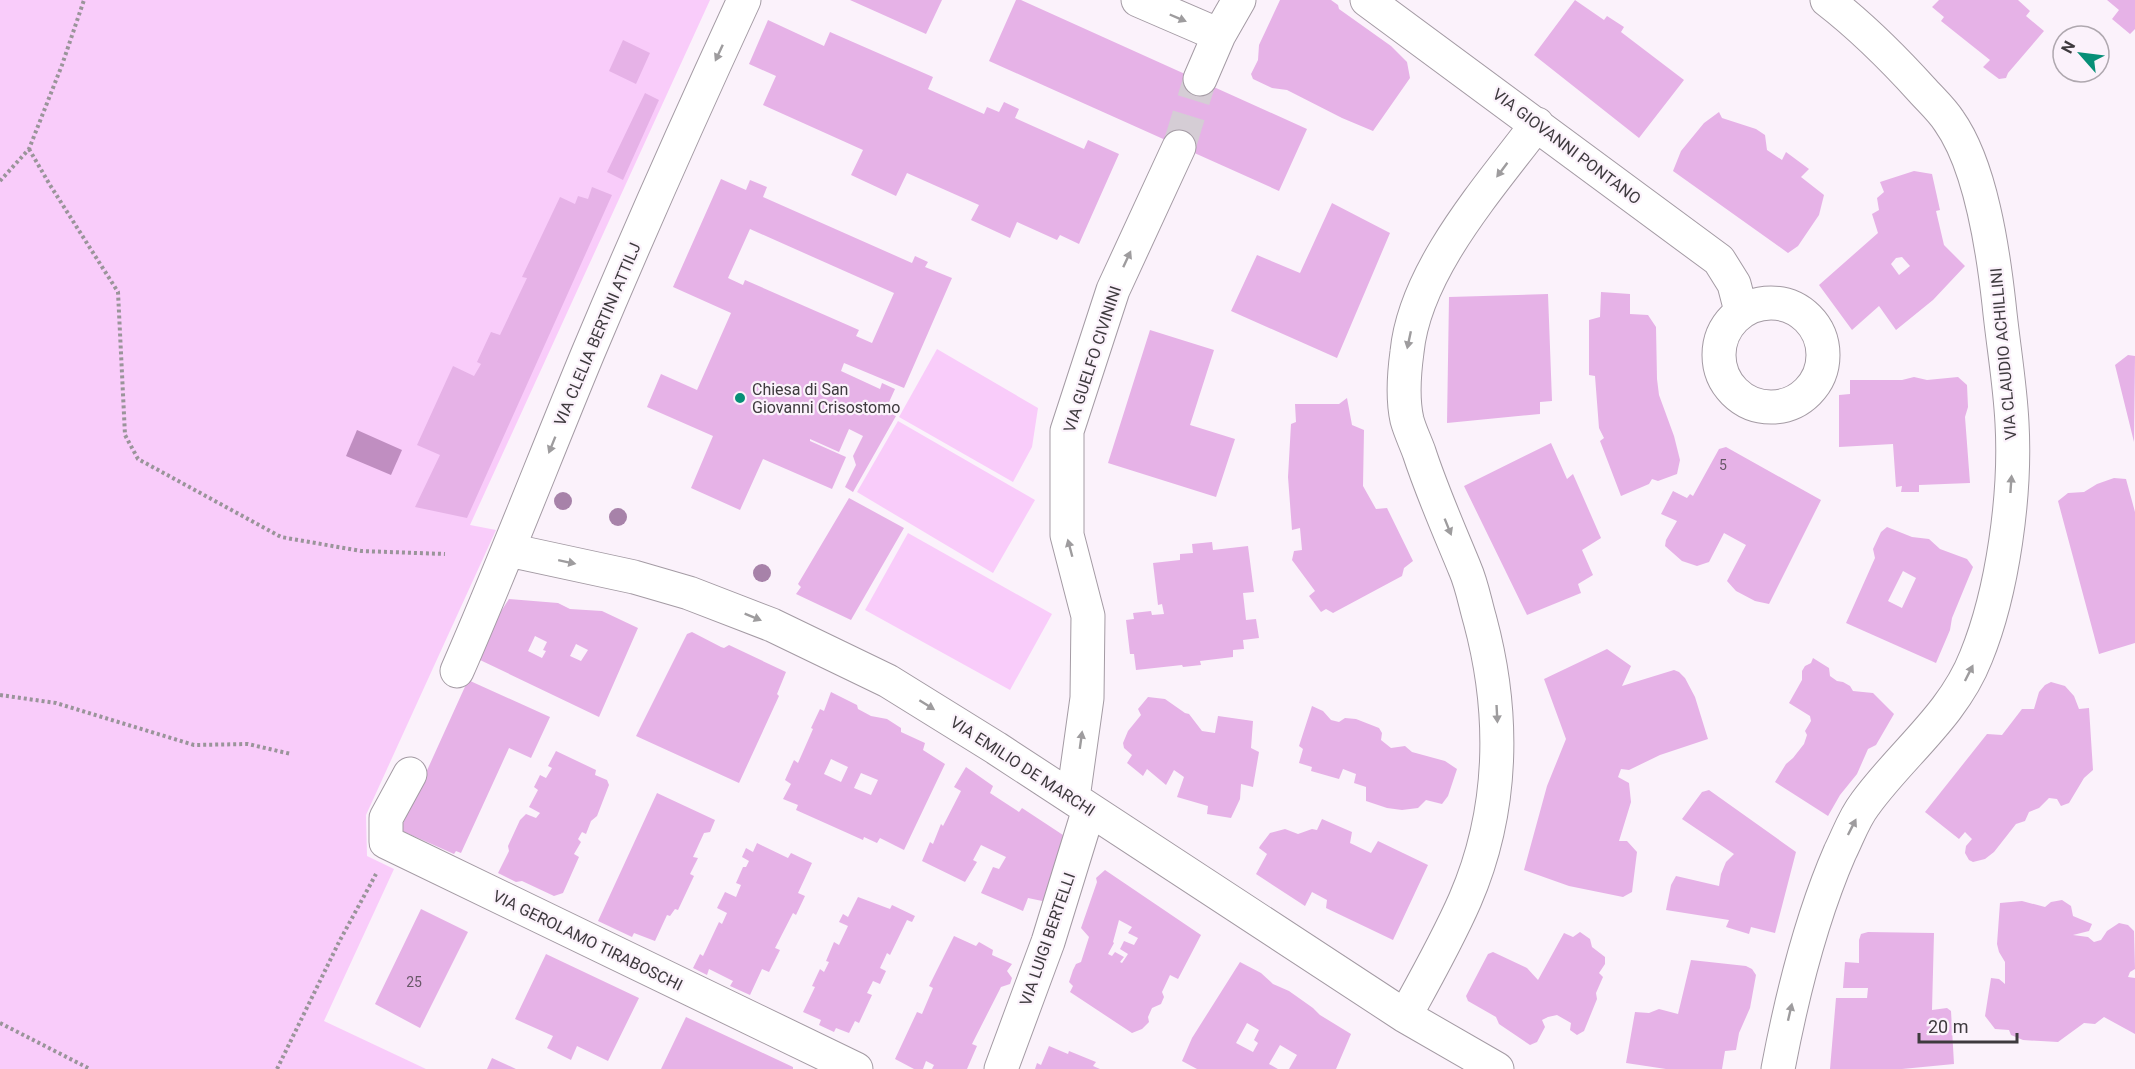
<svg xmlns="http://www.w3.org/2000/svg" width="2135" height="1069" viewBox="0 0 2135 1069" font-family="Roboto,sans-serif">
	<style>
		.green { fill: #f9ccfa }
		.water { fill: #c08ec1 }
		.building { fill: #e6b2e7; fill-rule: evenodd }
		.lines { fill: none; stroke-linecap: round; stroke-linejoin: round }
		.minor-tunnel { stroke: #d5cdd5; stroke-width: 33; stroke-dasharray: 33 16; stroke-linecap: butt }
		.minor-casing { stroke: #a49ba4; stroke-width: 35 }
		.path { stroke: #9a949a; stroke-width: 4; stroke-dasharray: 3 3; stroke-linecap: butt }
		.minor { stroke: #fff; stroke-width: 33 }
		.tree { fill: #a782a9 }
		.oneway { fill: #9e9c9e }
		.poi-dot { fill: #068f77; stroke: #fbf2fb; stroke-width: 2 }
		.labels { text-anchor: middle; stroke-width: 4.5; stroke-linejoin: round; paint-order: stroke }
		.number-label { font-size: 14px; fill: #685868 }
		.street-label { font-size: 16px; fill: #3e3a3e; stroke: #fbf2fb }
		.poi-label { font-size: 16px; fill: #3e3a3e; stroke: #fbf2fb; text-anchor: start }
	</style>
	<rect width="100%" height="100%" fill="#fbf2fb"/>
	<path class="green" d="M0,0h710l-240,525 26,5 -130,285 1,41 27,13 -70,152 102,48h-426z
		M937,349l101,59 -6,39 -19,35 -114,-65z
		M898,421l137,79 -42,73 -136,-81z
		M908,533l144,81 -42,76 -145,-80z"/>
	<path class="water" d="M357,430l45,20 -11,25 -45,-19z"/>
	<path class="building" d="M850,0h92l-16,34z
		M1016,0h5l286,129 -28,62 -290,-130z
		M1280,0h51l7,5 1,4 52,37 16,16 3,16 -37,53 -31,-13 -55,-28 -15,-2 -19,-9 -2,-5 7,-14 1,-15z
		M1575,0l29,20 3,-4 17,11 -3,5 63,48 -45,58 -105,-83z
		M1939,0h79l12,11 -4,5 18,15 -36,42 -2,5 -7,1 -16,-12 7,-7 -49,-39 3,-4 -12,-10z
		M2107,0h28v29l-5,5 -18,-15 7,-9z
		M768,20l56,26 6,-14 103,45 -5,12 56,25 3,-7 12,5 5,-10 15,7 -4,9 69,31 4,-9 31,14 -40,90 -19,-9 -3,5 -40,-18 -7,16 -39,-18 8,-15 -72,-32 -11,23 -45,-21 12,-25 -100,-45 13,-29 -27,-12z
		M623,40l27,13 -14,31 -27,-13z
		M645,93l14,7 -36,80 -16,-8z
		M1719,112l3,6 34,11 9,6 2,15 15,10 4,-8 23,17 -8,8 23,18 -5,20 -21,31 -10,7 -115,-82 8,-20 23,-28z
		M1914,171l18,3 8,36 -4,1 8,34 21,21 -32,34 -37,30 -17,-24 -27,24 -33,-45 59,-52 -6,-19 7,-4 -2,-12 7,-6 -4,-10zM1902,257l8,9 -11,9 -8,-11 5,-6z
		M721,179l25,11 4,-10 17,7 -4,10 149,66 3,-7 13,6 -3,5 27,11 -48,110 -60,-25 -3,8 39,18 2,-6 13,6 -10,22 11,5 -43,76 -8,-5 11,-22 -3,-9 10,-20 -14,-7 -10,23 -29,-13v2l36,16 -14,32 -69,-30 -23,51 -49,-22 22,-52 -66,-29 14,-33 36,16 34,-77 -58,-26zM750,229l144,64 -22,50 -16,-7 3,-6 -114,-50 -2,5 -15,-7z
		M592,187l20,8 -145,323 -52,-11 25,-52 -23,-10 36,-79 21,10 7,-12 -4,-2 14,-30 9,3 27,-57 -5,-1 38,-80 15,7 3,-8 10,3z
		M1332,203l58,30 -53,125 -106,-47 26,-56 43,18z
		M1601,292l29,2v20l18,1 8,12 1,52 2,16 15,41 6,24 -3,14 -19,7 -6,-2 -3,5 -28,12 -21,-55 4,-3 -5,-10 -4,-52 -6,-1v-55l11,-3z
		M1548,294l4,107 -12,1v12l-93,9 2,-126z
		M1150,330l64,20 -24,75 45,14 -19,58 -108,-34z
		M2128,355l7,1 -1,86 -19,-77z
		M1914,377l13,3 31,-3 9,8 1,22 -3,10 5,66 -51,2v7h-18l1,-6 -6,1 -3,-43 -54,3v-52l11,-1v-14h52z
		M1347,398l5,27 12,5 -1,56 13,23 11,-1 26,53 -9,7 -2,8 -69,37 -7,-4 -5,3 -12,-16 6,-5 -23,-31 2,-9 8,-1 -2,-22 -8,2 -4,-53 3,-53 5,-2 -1,-18h44z
		M1551,443l16,36 6,-5 28,64 -19,12 11,25 -15,9 3,9 -54,22 -63,-129z
		M1726,447l95,53 -52,104 -14,-3 -19,-10 -9,-10 19,-36 -22,-12 -15,29 -12,4 -15,-5 -17,-15 1,-6 11,-19 -16,-7 12,-23 14,7 3,-4 3,2 26,-47z
		M2114,478l12,1 9,33v131l-36,11 -41,-153 10,-8 16,-1 13,-8z
		M849,498l55,30 -53,92 -55,-26 5,-7 -3,-3z
		M1887,527l25,10 17,2 11,10 27,10 6,8 -21,51 -2,12 -14,33 -90,-40 29,-65 -2,-9 8,-17zM1903,571l13,7 -14,30 -14,-7z
		M1212,542l1,8 35,-4 6,46 -11,1 3,27 10,-1 3,19 -16,2 1,9 -11,1v7l-33,4 1,4 -18,2 -1,-2 -46,5 -2,-16h-4l-4,-34 8,-1 -1,-6 18,-2 1,4 12,-1 -2,-10 -4,1 -5,-42 27,-3v-6l13,-1 -1,-9z
		M509,599l49,4 12,6 32,2 36,17 -39,89 -119,-57 16,-41zM535,636l12,6 -4,8 3,1 -4,7 -14,-7zM576,644l12,6 -7,11 -11,-5z
		M692,632l29,15 3,1 5,-3 57,27 -9,22 2,2 -40,87 -103,-47 51,-102z
		M1607,649l24,17 -9,20 52,-16 5,2 6,6 10,19 13,42 -48,16 -31,15 -8,-1 -3,8 11,6 2,19 -12,39h8l10,11 -5,40 -9,5 -54,-11 -45,-16 23,-84 19,-47 -22,-60z
		M1813,658l16,10 1,8 7,5 6,1 7,4 3,5 20,2 21,21 -18,31 -8,4 -11,25 -17,21 -12,21 -53,-34 11,-18 7,-6 11,-14 3,-9 -2,-4 6,-10 -1,-5 -21,-13 13,-23v-9l3,-5 6,-3z
		M468,680l82,37 -19,41 -22,-10 -48,105 -5,-2 -2,3 -54,-24z
		M2051,682l14,4 9,10 5,13 10,-1 4,62 -9,8 -15,25 -8,3 -4,-7 -8,-1 -10,10 -10,4 -4,9 -9,3 -22,28 -9,7 -12,3 -4,-2 -4,-7 1,-7 6,-7 -7,-7 -6,7 -34,-27 62,-78 15,1 20,-26h12l5,-17 6,-7z
		M831,692l26,13 1,4 13,7 16,3 14,9v4l24,11 -2,7 22,14 -41,86 -24,-12 -3,5 -13,-6 -1,3 -67,-30 2,-5 -15,-6 8,-15 -6,-4 9,-20 4,3 15,-34 -2,-1 9,-19 4,2zM831,759l17,8 -7,15 -17,-8zM861,773l17,7 -7,15 -17,-7z
		M1148,697l17,2 20,14 4,1 13,17 13,2 3,-17 35,5 -2,27 8,4 -6,35 -12,-3 -1,15 -9,19 -24,-4 1,-8 -31,-9 7,-20 -10,-7 -8,15 -19,-16 -4,7 -16,-13 5,-8 -8,-7 -1,-5 5,-12 13,-16 -3,-6z
		M1312,706l11,5 8,9 8,2 6,-4 11,1 23,9 3,5 -1,7 10,8 14,-2 7,6 33,9 12,8 -9,27 -6,8 -16,-4 -8,8 -16,2 -15,-2 -21,-7v-14l-12,-4 2,-9 -13,-5 -4,10 -28,-8 1,-4 -13,-4 4,-14 -4,-3z
		M556,751l40,19 -1,5 12,5 2,5 -12,31 -6,5 -5,13 -4,-2 -4,7 3,3 -7,12 5,3 -16,36 -9,3 -32,-15 -6,1 -18,-9 11,-22 -1,-5 12,-26 6,-6 10,4 4,-5 -11,-6 9,-17 -4,-3 6,-12 6,3 6,-10 -4,-2z
		M966,767l27,19 -3,7 29,19 3,-4 41,27 -16,67 -19,-4 -5,13 -42,-18 12,-26 6,2 7,-12 -25,-12 -8,15 4,2 -12,20 -43,-21 8,-19 3,2 8,-20 2,2 18,-35 -7,-4z
		M1709,790l87,62 -21,81 -24,-6 -2,7 -23,-7 3,-7 -63,-10 5,-25 5,-9 43,10 2,-12 5,-12 8,-8 -52,-35 20,-27z
		M657,793l58,27 -5,12 -6,1 -11,24 5,1 -8,16 4,2 -16,34 -3,-1 -5,7 -3,-1 -12,26 -21,-8 -2,4 -34,-16z
		M1322,819l30,13 -2,11 21,10 7,-12 50,24 -35,75 -67,-32 1,-8 -15,-8 -7,14 -49,-32 11,-20 -8,-6 1,-2 10,-13 15,-4 13,5 14,-5 5,1z
		M757,843l31,15 3,-5 21,10 -14,30 7,3 -9,19 -3,-2 -18,35 5,2 -11,22 -7,-3 -12,26 -20,-9 3,-5 -24,-12 -2,6 -14,-7 7,-14 3,2 16,-34 3,2 5,-11 -10,-5 8,-16 11,5 5,-12 -5,-2 7,-16h3l3,-6 -7,-4 4,-9 7,4z
		M1105,870l96,65 -23,44 -8,-4 -8,17 2,5 -3,7 -9,4 -4,9 1,5 -7,7 -10,4 -62,-41 3,-6 -4,-4 4,-12 3,-6 5,-2 8,-25 -8,-9 16,-46 -1,-4zM1119,920l13,7 -4,6 10,5 -4,7 -10,-4 -4,8 8,5 -6,9 -2,-1 4,-5 -9,-5 -3,4 -4,-2 6,-11 -1,-1z
		M858,897l32,12 2,-4 23,11 -3,6 -5,-2 -17,35 -3,-2 -7,15 6,3 -6,13 -7,-3 -6,12 5,2 -13,28 -4,-2 -6,12 -13,-5 -2,4 -15,-7 2,-5 -18,-8 12,-25 -3,-1 8,-17 4,3 5,-10 -3,-1 8,-19 5,3 9,-19 -9,-4 4,-8 5,3z
		M2062,900l9,6 2,10 19,8 -3,7 -16,4 15,2 6,5 7,-2 6,-9 12,-8 9,2 6,6 1,38 -5,3 -2,5 7,1v56l-31,-17 -9,7 -11,-1 -26,19 -35,-2 -12,-5 -2,-5 -14,-1 -10,-13 6,-38 8,1 6,5v-22l-6,-10 -2,-8 3,-41 22,-2 23,6 6,-5z
		M421,909l47,23 -48,96 -45,-24z
		M1580,932l10,7 2,8 13,10v7l-6,9 4,4 -7,16 1,6 -13,32 -7,4 -7,-5 1,-7 -14,-8 -9,2 -6,3 3,7 -8,15 -7,3 -31,-21 -3,-7 -28,-16 -2,-5 22,-42 5,-2 34,16 11,12 26,-47 9,4z
		M1868,932l66,1 -2,77 15,-2 4,3 3,53 -52,5h-72l6,-71h31l1,-10h-25l2,-26 14,1v-23l2,-6z
		M954,936l22,10 3,-4 14,8 -1,5 20,9 -5,7 5,7 -2,6 -9,3 -29,57 5,2 -10,23h-35l2,-4 -8,-4 -3,8h-9l-19,-10 22,-47 5,2 11,-26 -4,-2z
		M546,954l93,44 -31,63 -31,-15 -6,14 -24,-12 6,-12 -38,-17z
		M1691,960l55,6 6,3 4,6 -6,33 -11,25 -3,17 -11,1 -3,18h-56l-40,-6 9,-51 14,1 10,-4 19,5z
		M1240,962l21,11 12,11 16,7 24,17 7,7 31,19 -15,35h-47l8,-14 -17,-10 -11,19 9,5h-81l-15,-8 10,-23zM1247,1023l12,7 -5,10 4,3 -5,9 -17,-9z
		M686,1017l107,50v2h-132z
		M1049,1046l19,8 1,-3 27,11 -3,4 7,3h-65l2,-6 4,2z
		M492,1058l24,11h-29z"/>
	<g class="lines">
		<path class="minor-tunnel" d="M1179,147l21,-68"/>
		<defs>
			<path id="minor" d="M1138,0l81,35
				M1367,0l352,260 15,24 7,27
				M1200,79l19,-44 20,-35
				M1719 355a52 52 0 1 1 104 0a52 52 0 1 1-104 0Z
				M509,550l125,27 55,16 83,32 116,56 108,67 409,268 92,53
				M457,671c46,-105 87,-212 131,-318 50,-119 102,-236 156,-353
				M410,774l-24,44v24l470,227
				M1073,798l14,-100 1,-82 -21,-81v-104l46,-141 66,-143
				M1405,1016c21,-38 43,-77 60,-116 39,-90 40,-187 15,-280 -5,-17 -8,-35 -15,-51 -16,-39 -33,-77 -46,-117 -4,-11 -9,-21 -12,-32 -5,-22 -3,-46 0,-68 8,-82 82,-164 130,-228
				M1001,1069l47,-127 41,-133
				M1778,1069c14,-74 32,-148 62,-217 8,-16 14,-34 25,-48 36,-50 88,-88 111,-147 27,-66 40,-163 36,-234 -2,-40 -9,-79 -13,-119 -6,-54 -18,-138 -50,-183 -7,-11 -18,-21 -27,-31 -30,-33 -60,-63 -95,-90"/>
		</defs>
		<use href="#minor" class="minor-casing"/>
		<path class="path" d="M29,149l21,36 68,107 7,143 13,24 143,78 80,14 84,3
			M0,181l29,-32 33,-84 22,-65
			M0,695l56,8 138,42 54,-1 43,10
			M0,1023l90,46
			M277,1069l62,-127 37,-68"/>
		<use href="#minor" class="minor"/>
	</g>
	<g class="tree">
		<circle cx="563" cy="501" r="9"/>
		<circle cx="618" cy="517" r="9"/>
		<circle cx="762" cy="573" r="9"/>
	</g>
	<defs><path id="oneway-solid" d="M-6-.8H1V-3.2L6.5 0L1 3.2V.8H-6Z" transform="scale(1.5)"/></defs>
	<g class="oneway">
		<use href="#oneway-solid" transform="translate(1178 18) rotate(23)"/>
		<use href="#oneway-solid" transform="translate(719 53) rotate(115)"/>
		<use href="#oneway-solid" transform="translate(1502 170) rotate(127)"/>
		<use href="#oneway-solid" transform="translate(1127 259) rotate(-65)"/>
		<use href="#oneway-solid" transform="translate(1409 340) rotate(102)"/>
		<use href="#oneway-solid" transform="translate(552 445) rotate(112)"/>
		<use href="#oneway-solid" transform="translate(2011 484) rotate(-86)"/>
		<use href="#oneway-solid" transform="translate(1448 527) rotate(68)"/>
		<use href="#oneway-solid" transform="translate(1070 548) rotate(-105)"/>
		<use href="#oneway-solid" transform="translate(567 562) rotate(12)"/>
		<use href="#oneway-solid" transform="translate(753 617) rotate(22)"/>
		<use href="#oneway-solid" transform="translate(1969 673) rotate(-63)"/>
		<use href="#oneway-solid" transform="translate(927 705) rotate(32)"/>
		<use href="#oneway-solid" transform="translate(1497 714) rotate(87)"/>
		<use href="#oneway-solid" transform="translate(1081 740) rotate(-82)"/>
		<use href="#oneway-solid" transform="translate(1852 827) rotate(-63)"/>
		<use href="#oneway-solid" transform="translate(1790 1012) rotate(-77)"/>
	</g>
	<circle class="poi-dot" cx="740" cy="398" r="6"/>
	<g class="labels">
		<g class="number-label">
			<text x="1723" y="470">5</text>
			<text x="414" y="987">25</text>
		</g>
		<g class="street-label">
			<text transform="translate(1567 146) rotate(37)" y="6">VIA GIOVANNI PONTANO</text>
			<text transform="translate(597 334) rotate(-67)" y="6">VIA CLELIA BERTINI ATTILJ</text>
			<text transform="translate(2003 354) rotate(-95)" y="6">VIA CLAUDIO ACHILLINI</text>
			<text transform="translate(1092 359) rotate(-72)" y="6">VIA GUELFO CIVININI</text>
			<text transform="translate(1023 766) rotate(33)" y="6">VIA EMILIO DE MARCHI</text>
			<text transform="translate(1047 939) rotate(-71)" y="6">VIA LUIGI BERTELLI</text>
			<text transform="translate(588 940) rotate(26)" y="6">VIA GEROLAMO TIRABOSCHI</text>
		</g>
		<g class="poi-label">
			<text x="752" y="395">Chiesa di San<tspan x="752" dy="18">Giovanni Crisostomo</tspan></text>
		</g>
	</g>
	<g transform="translate(2081 54) rotate(298)"><circle r="28" fill="#fbf2fb" stroke="#afa8af" stroke-width="1.5"/>
	<path d="M0-4.5L10 22L0 15L-10 22Z" fill="#068f77"/>
	<text y="-9" font-size="16" font-weight="bold" text-anchor="middle" fill="#3e3a3e">N</text>
	</g>
	<path d="M1919 1033v9h98v-9" fill="none" stroke="#3e3a3e" stroke-width="3"/>
	<text x="1928" y="1033" font-size="18" fill="#3e3a3e" stroke="#fbf2fb" stroke-width="4.5" paint-order="stroke">20 m</text>
</svg>
